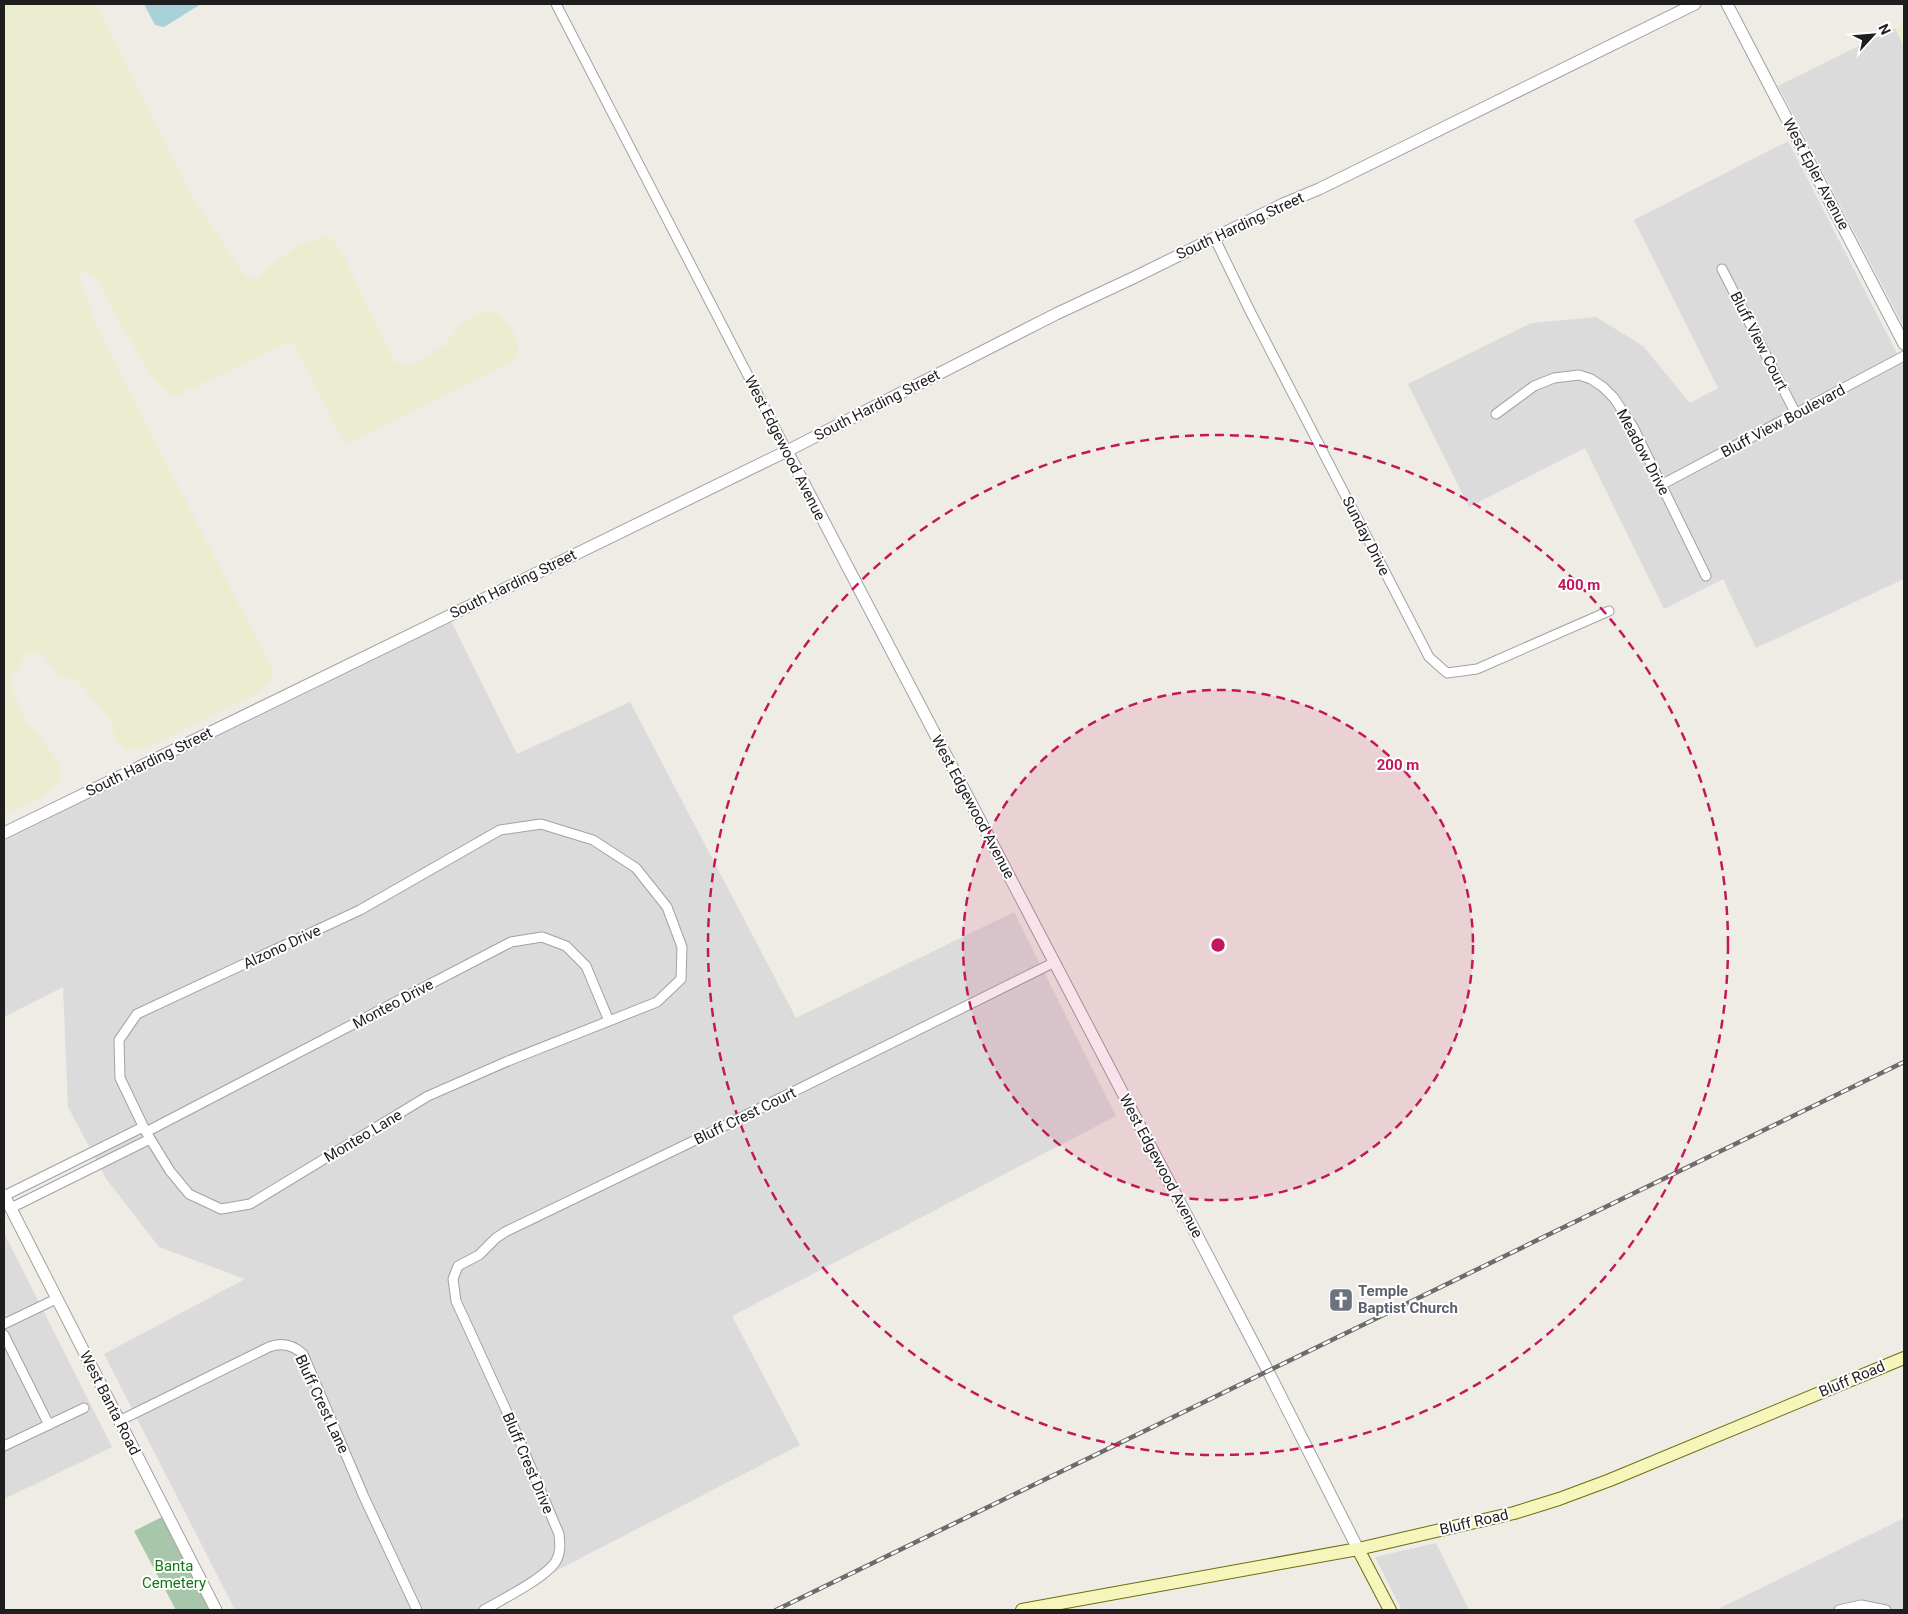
<svg xmlns="http://www.w3.org/2000/svg" width="1908" height="1614" viewBox="0 0 1908 1614" font-family="Roboto,sans-serif">
	<style>
		.residential { fill: #dcdbdb }
		.farmland { fill: #ececd1 }
		.cemetery { fill: #a8c6aa }
		.water { fill: #a8d1da }
		.lines { fill: none; stroke-linecap: round; stroke-linejoin: round }
		.minor-casing { stroke: #a2a2a2; stroke-width: 11 }
		.tertiary-casing { stroke: #a2a2a2; stroke-width: 13 }
		.secondary-casing { stroke: #6b6f0b; stroke-width: 14 }
		.minor { stroke: #fff; stroke-width: 9 }
		.tertiary { stroke: #fff; stroke-width: 11 }
		.secondary { stroke: #f6f5bc; stroke-width: 12 }
		.rail-casing { stroke: #6c6c6c; stroke-width: 4.5 }
		.rail { stroke: #fff; stroke-width: 2.5; stroke-dasharray: 8; stroke-linecap: butt }
		.ring { fill: none; stroke: #c2185b; stroke-width: 2.5; stroke-dasharray: 9 6 }
		.labels { text-anchor: middle; stroke-width: 4; stroke-linejoin: round; paint-order: stroke }
		.street-label { font-size: 15px; fill: #1e1e1e; stroke: #fff }
		.worship-label { font-size: 15px; font-weight: bold; fill: #5b616d; stroke: #fff; text-anchor: start }
		.park-label { font-size: 15px; fill: #127714; stroke: #fff }
		.centre { fill: #c2185b; stroke: #fff; stroke-width: 2.5 }
		.ring-label { font-size: 15px; text-anchor: middle; font-weight: bold; fill: #c2185b; stroke: #fff; stroke-width: 4; stroke-linejoin: round; paint-order: stroke }
	</style>
	<rect width="100%" height="100%" fill="#efebe5"/>
	<path class="residential" d="M1895,28l9,19v280l-126,-241z
		M1788,141l116,226v212l-148,69 -33,-69 -59,30 -79,-161 -116,59 -61,-123 123,-61 65,-6 47,29 47,57 28,-15 -84,-168z
		M451,621l66,133 113,-52 166,316 218,-106 102,204 -384,200 68,129 -320,165h-245l-131,-256 141,-75 -86,-32 -52,-67 -39,-73 -5,-120 -59,30v-177z
		M4,1233l108,214 -108,52z
		M1904,1518v92h-188z
		M1436,1543l33,67h-67l-27,-53z"/>
	<path class="farmland" d="M4,4h92l96,193 49,74 11,9 45,-34 30,-11 11,10 57,117 16,4 33,-20 20,-25 22,-10 14,3 14,19 5,17 -6,12 -168,82 -53,-103 -119,56 -20,-18 -37,-64 -18,-35 -14,-9 -5,7 21,56 172,335 1,8 -14,15 -118,58 -15,-1 -10,-8 -6,-21 -31,-38 -20,-7 -17,-21 -17,-1 -5,13 -11,15 17,40 33,41 3,17 -21,19 -37,17z
		M1904,23v24l-9,-19z"/>
	<path class="cemetery" d="M162,1517l48,93h-34l-42,-79z"/>
	<path class="water" d="M144,4h57l-37,23 -9,-2z"/>
	<g class="lines">
		<defs>
			<path id="minor" d="M556,4l231,447
				M1214,237l37,76 178,344 18,16 30,-4 132,-58
				M1722,269l74,145
				M1496,414l38,-28 20,-8 25,-3 12,4 12,8 11,11 19,29 73,149
				M1661,485l243,-129
				M541,824l52,16 43,28 31,39 15,40 -1,32 -24,23 -149,59 -80,35 -178,108 -29,5 -32,-15 -19,-23 -24,-39 -26,-54 -1,-38 18,-26 223,-104 140,-80z
				M146,1132l365,-190 31,-5 24,9 20,20 23,55
				M4,1196l139,-69
				M11,1208l139,-69
				M4,1324l52,-25
				M4,1335l45,90
				M119,1421l150,-74c13,-5 24,-2 34,7l61,143 53,113
				M4,1446l80,-38
				M484,1610c17,-10 63,-33 72,-49 5,-9 4,-17 3,-27l-47,-111 -56,-122 -3,-22 5,-13 21,-11 17,-17 9,-6 207,-100 343,-170
				M1839,1610l22,-5 25,5"/>
			<path id="tertiary" d="M1727,4l177,340
				M787,451l481,920 90,178
				M4,833l783,-382 269,-137 79,-37 148,-73 36,-15 376,-185
				M4,1195l212,415"/>
			<path id="secondary" d="M1358,1549l32,61
				M1022,1610l336,-61 156,-36 45,-14 51,-19 294,-122"/>
		</defs>
		<use href="#minor" class="minor-casing"/>
		<use href="#tertiary" class="tertiary-casing"/>
		<use href="#secondary" class="secondary-casing"/>
		<use href="#minor" class="minor"/>
		<use href="#tertiary" class="tertiary"/>
		<use href="#secondary" class="secondary"/>
		<defs>
			<path id="rail" d="M776,1610l1128,-548"/>
		</defs>
		<use href="#rail" class="rail-casing"/>
		<use href="#rail" class="rail"/>
	</g>
	<circle cx="1218" cy="945" r="255" fill="#c2185b" fill-opacity=".12"/>
	<g class="ring">
		<circle cx="1218" cy="945" r="255"/>
		<circle cx="1218" cy="945" r="510"/>
	</g>
	<defs>
		<symbol id="church-square" viewBox="-11 -11 22 22"><rect x="-9" y="-9" width="18" height="18" rx="4" fill="#6b7280" stroke="#fff"/><path d="M-1.2-6h2.4v3.5h3.3v2.4h-3.3V6h-2.4V-.1h-3.3v-2.4h3.3Z" fill="#fff"/></symbol>
	</defs>
	<g fill-rule="evenodd">
		<use href="#church-square" x="1327" y="1286" width="28" height="28"/>
	</g>
	<g class="labels">
		<g class="street-label">
			<text transform="translate(1816 174) rotate(62)" y="5">West Epler Avenue</text>
			<text transform="translate(1240 226) rotate(-25)" y="5">South Harding Street</text>
			<text transform="translate(1759 341) rotate(63)" y="5">Bluff View Court</text>
			<text transform="translate(877 405) rotate(-27)" y="5">South Harding Street</text>
			<text transform="translate(1783 421) rotate(-28)" y="5">Bluff View Boulevard</text>
			<text transform="translate(785 448) rotate(63)" y="5">West Edgewood Avenue</text>
			<text transform="translate(1643 452) rotate(62)" y="5">Meadow Drive</text>
			<text transform="translate(1366 536) rotate(63)" y="5">Sunday Drive</text>
			<text transform="translate(513 584) rotate(-26)" y="5">South Harding Street</text>
			<text transform="translate(149 762) rotate(-26)" y="5">South Harding Street</text>
			<text transform="translate(973 807) rotate(62)" y="5">West Edgewood Avenue</text>
			<text transform="translate(282 947) rotate(-25)" y="5">Alzono Drive</text>
			<text transform="translate(393 1004) rotate(-28)" y="5">Monteo Drive</text>
			<text transform="translate(745 1116) rotate(-26)" y="5">Bluff Crest Court</text>
			<text transform="translate(363 1136) rotate(-31)" y="5">Monteo Lane</text>
			<text transform="translate(1161 1166) rotate(62)" y="5">West Edgewood Avenue</text>
			<text transform="translate(1852 1379) rotate(-23)" y="5">Bluff Road</text>
			<text transform="translate(110 1403) rotate(63)" y="5">West Banta Road</text>
			<text transform="translate(322 1404) rotate(65)" y="5">Bluff Crest Lane</text>
			<text transform="translate(528 1463) rotate(67)" y="5">Bluff Crest Drive</text>
			<text transform="translate(1474 1522) rotate(-13)" y="5">Bluff Road</text>
		</g>
		<g class="worship-label">
			<text x="1358" y="1296">Temple<tspan x="1358" dy="17">Baptist Church</tspan></text>
		</g>
		<g class="park-label">
			<text x="174" y="1571">Banta<tspan x="174" dy="17">Cemetery</tspan></text>
		</g>
	</g>
	<circle cx="1218" cy="945" r="8" class="centre"/>
	<g class="ring-label">
		<text x="1579" y="590">400 m</text>
		<text x="1398" y="770">200 m</text>
	</g>
	<rect width="1908" height="1614" fill="none" stroke="#1e1e1e" stroke-width="10"/>
	<g transform="translate(1873 35) rotate(64)" stroke="#ffffff" stroke-width="4" paint-order="stroke">
	<path d="M0-4L9 19L0 12L-9 19Z" fill="#1e1e1e"/>
	<text y="-8" font-size="14" font-weight="bold" text-anchor="middle" fill="#1e1e1e">N</text>
	</g>
</svg>
